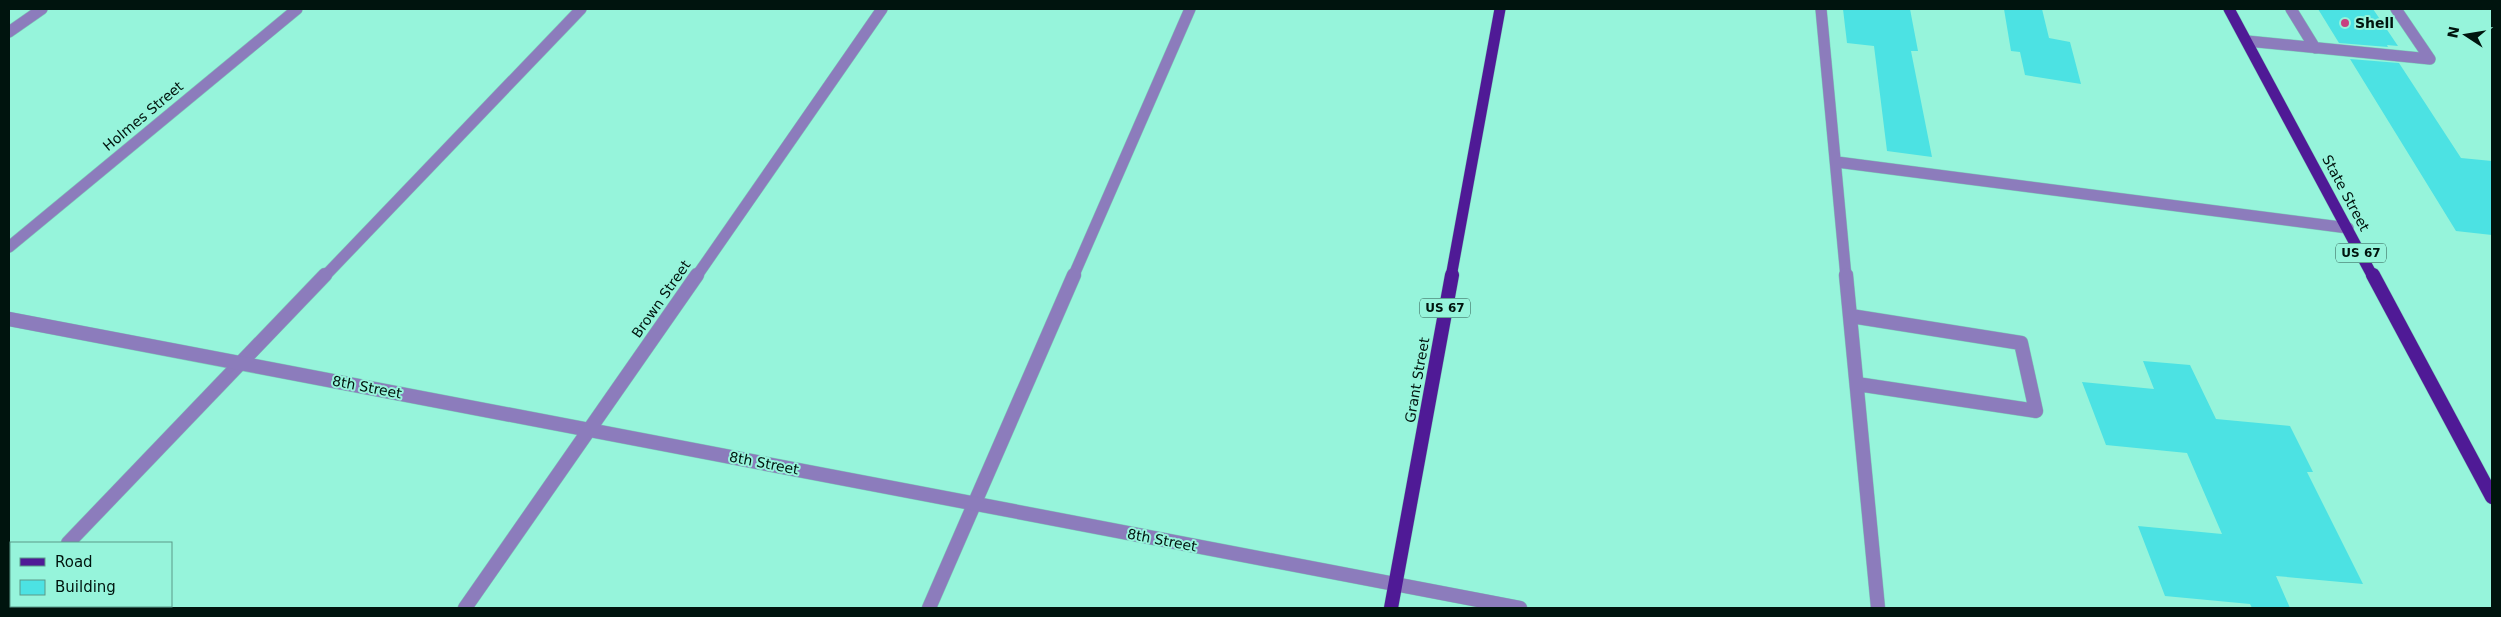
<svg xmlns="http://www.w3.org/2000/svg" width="2501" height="617" viewBox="0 0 2501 617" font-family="'DejaVu Sans',sans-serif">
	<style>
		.building { fill: #4ce2e3 }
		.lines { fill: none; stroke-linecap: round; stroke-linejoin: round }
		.service-far1-casing { stroke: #7ed0ba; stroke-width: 12 }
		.service-casing { stroke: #7ed0ba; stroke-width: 15 }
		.minor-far1-casing { stroke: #7ed0ba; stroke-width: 12 }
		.minor-casing { stroke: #7ed0ba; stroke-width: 15 }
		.primary-far1-casing { stroke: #7ed0ba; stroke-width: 12 }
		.primary-casing { stroke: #7ed0ba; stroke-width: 15 }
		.service-far1 { stroke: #8c7cbc; stroke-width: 11 }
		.service { stroke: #8c7cbc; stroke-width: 14 }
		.minor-far1 { stroke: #8c7cbc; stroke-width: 11 }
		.minor { stroke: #8c7cbc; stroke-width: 14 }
		.primary-far1 { stroke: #4f1a96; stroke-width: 11 }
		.primary { stroke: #4f1a96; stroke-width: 14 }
		.poi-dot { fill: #c74080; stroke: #96f4db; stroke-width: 2 }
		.labels { text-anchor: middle; stroke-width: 4; stroke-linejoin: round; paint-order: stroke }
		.shield { fill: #96f4db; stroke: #2d574c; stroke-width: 1 }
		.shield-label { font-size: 12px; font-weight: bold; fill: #00140e }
		.poi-label { font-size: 14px; font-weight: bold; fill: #00140e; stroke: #96f4db; text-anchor: start }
		.street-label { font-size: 14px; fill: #00140e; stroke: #96f4db }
	</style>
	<rect width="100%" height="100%" fill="#96f4db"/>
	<path class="building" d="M1843,9h67l8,42h-7l21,106 -45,-6 -13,-105 -27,-3z
		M2004,9h38l7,29 21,4 11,42 -56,-9 -5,-23 -9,-1z
		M2318,9h55l25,37 -11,-1 1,2 -49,-4z
		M2350,59l49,4 62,95 31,3v74l-36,-4z
		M2143,361l47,4 26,54 74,7 23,46h-6l56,112 -87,-8 14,32h-38l-2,-4 -85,-8 -27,-70 84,8 -35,-81 -81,-8 -24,-63 72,7z"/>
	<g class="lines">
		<defs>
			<path id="service-far1" d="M1821,9l25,268
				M2291,9l24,39
				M9,32l33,-23
				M2247,41l183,18 -34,-50
				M1837,162l511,66
				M324,277l257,-268
				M1073,277l117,-268"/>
			<path id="service" d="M1846,275l32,333
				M1851,316l170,27 15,68 -179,-27
				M68,543l257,-268
				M9,605l2,-3
				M929,608l145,-333"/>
			<path id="minor-far1" d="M9,247l288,-238
				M696,277l186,-268"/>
			<path id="minor" d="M9,319l1511,289
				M465,608l232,-333"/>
			<path id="primary-far1" d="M2229,9l144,268
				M1451,277l49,-268"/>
			<path id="primary" d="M2373,275l119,222
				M1391,608l61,-333"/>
		</defs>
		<use href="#service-far1" class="service-far1-casing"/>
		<use href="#service" class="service-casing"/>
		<use href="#minor-far1" class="minor-far1-casing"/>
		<use href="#minor" class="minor-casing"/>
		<use href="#primary-far1" class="primary-far1-casing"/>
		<use href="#primary" class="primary-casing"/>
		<use href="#service-far1" class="service-far1"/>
		<use href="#service" class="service"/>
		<use href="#minor-far1" class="minor-far1"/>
		<use href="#minor" class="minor"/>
		<use href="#primary-far1" class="primary-far1"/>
		<use href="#primary" class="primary"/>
	</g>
	<circle class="poi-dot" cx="2345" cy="23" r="5"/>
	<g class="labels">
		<g class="shield">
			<rect x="2336" y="243.5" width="50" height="19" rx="4"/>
			<rect x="1420" y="298.5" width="50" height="19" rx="4"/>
		</g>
		<g class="shield-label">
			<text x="2361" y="257">US 67</text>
			<text x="1445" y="312">US 67</text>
		</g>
		<g class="poi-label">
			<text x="2355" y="28">Shell</text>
		</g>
		<g class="street-label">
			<text transform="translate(143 116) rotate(-40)" y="5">Holmes Street</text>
			<text transform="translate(2346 193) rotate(62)" y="5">State Street</text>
			<text transform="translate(661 299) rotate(-55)" y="5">Brown Street</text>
			<text transform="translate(1417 380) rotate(-80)" y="5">Grant Street</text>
			<text transform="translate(367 387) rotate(11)" y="5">8th Street</text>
			<text transform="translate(764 463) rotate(11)" y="5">8th Street</text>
			<text transform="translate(1162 540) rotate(11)" y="5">8th Street</text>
		</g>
	</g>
	<rect width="2501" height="617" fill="none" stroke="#00140e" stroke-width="20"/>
	<rect x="10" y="542" width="162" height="65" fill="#96f4db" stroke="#5a9a89"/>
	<rect x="20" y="558" width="25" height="8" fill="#4f1a96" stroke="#5a9a89"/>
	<text x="55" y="567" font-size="15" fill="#00140e">Road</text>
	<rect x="20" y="580" width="25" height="15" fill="#4ce2e3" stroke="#5a9a89"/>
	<text x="55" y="592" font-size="15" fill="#00140e">Building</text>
	<g transform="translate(2466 35) rotate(282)" stroke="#96f4db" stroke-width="4" paint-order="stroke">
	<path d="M0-4L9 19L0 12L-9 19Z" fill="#00140e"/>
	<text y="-8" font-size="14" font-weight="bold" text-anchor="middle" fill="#00140e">N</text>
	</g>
</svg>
